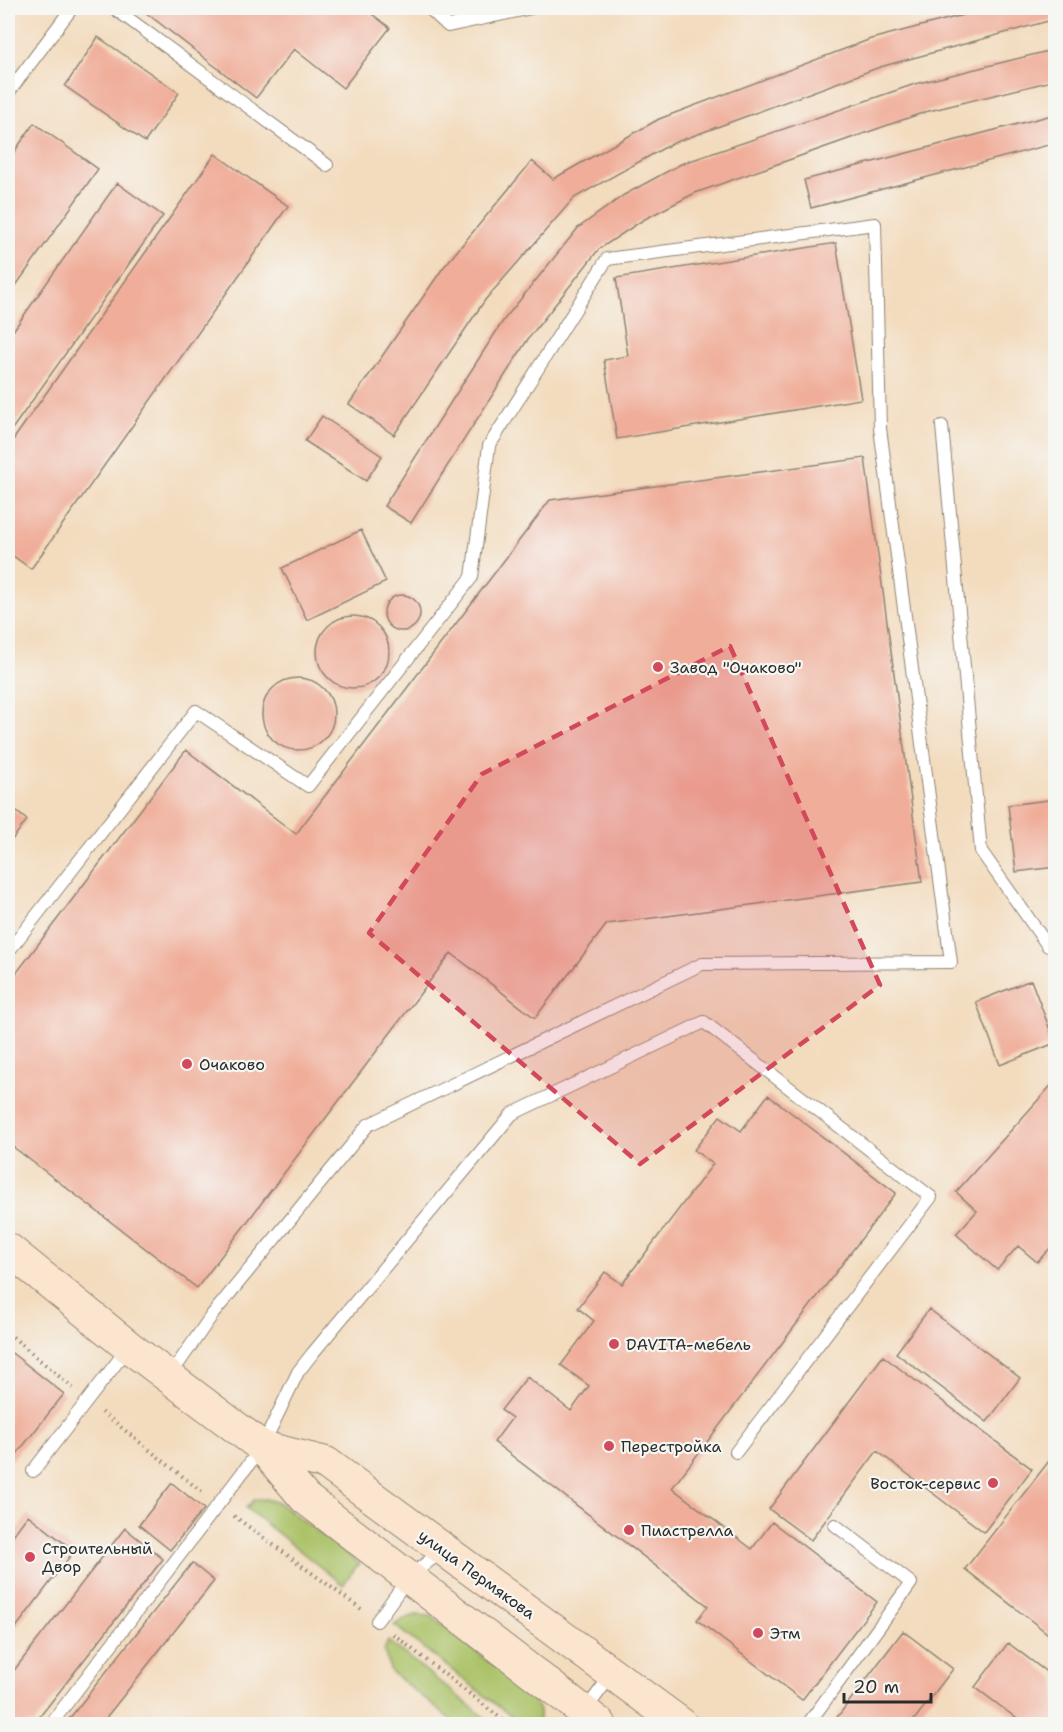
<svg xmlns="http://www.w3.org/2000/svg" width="1063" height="1732" viewBox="0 0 1063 1732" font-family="'Shantell Sans',sans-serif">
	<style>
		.green { fill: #abc267; stroke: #6b7649; stroke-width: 1.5 }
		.building { fill: #f0ae9a }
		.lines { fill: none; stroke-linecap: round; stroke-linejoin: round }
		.lane-casing { stroke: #8f8374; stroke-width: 14 }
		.secondary-casing { stroke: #8f8374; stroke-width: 34 }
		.path { stroke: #8f8374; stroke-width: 4; stroke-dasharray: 1.5 4.5; stroke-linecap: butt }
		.lane { stroke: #fff; stroke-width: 12 }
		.secondary { stroke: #fbe5cf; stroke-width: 32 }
		.marked { fill: #d1495b; fill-opacity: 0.2; stroke: #d1495b; stroke-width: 4.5; stroke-dasharray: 12 8; stroke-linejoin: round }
		.poi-dot { fill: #d1495b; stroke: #f6f6f2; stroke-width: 2 }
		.labels { text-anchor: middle; stroke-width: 4.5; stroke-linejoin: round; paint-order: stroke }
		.poi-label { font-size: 16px; fill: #2b2b2b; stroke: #f6f6f2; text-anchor: start }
		.street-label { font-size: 16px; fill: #2b2b2b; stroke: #f6f6f2 }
	</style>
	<rect width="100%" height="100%" fill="#f6f6f2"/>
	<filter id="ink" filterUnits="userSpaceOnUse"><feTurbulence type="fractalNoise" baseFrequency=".0167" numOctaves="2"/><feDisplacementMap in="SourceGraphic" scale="12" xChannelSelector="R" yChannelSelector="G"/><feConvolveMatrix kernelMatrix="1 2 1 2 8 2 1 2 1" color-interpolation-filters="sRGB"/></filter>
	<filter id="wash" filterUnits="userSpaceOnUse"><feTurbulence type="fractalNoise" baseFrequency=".008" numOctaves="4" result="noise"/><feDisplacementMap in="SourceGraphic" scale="24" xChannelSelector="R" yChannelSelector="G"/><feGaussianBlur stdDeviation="1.35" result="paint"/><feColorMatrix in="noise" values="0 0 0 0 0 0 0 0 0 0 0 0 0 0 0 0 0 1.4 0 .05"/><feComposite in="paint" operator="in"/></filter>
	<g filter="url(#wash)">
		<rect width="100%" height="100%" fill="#f3dbbd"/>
		<path class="green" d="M265,1499l14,4 80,60 -16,22 -97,-77 8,-8z
			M416,1615l15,1 101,80 7,15v13h-18l-127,-99 10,-6z
			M388,1641l105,83h-37l-65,-52 -7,-21z"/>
		<g id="blocks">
			<path class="building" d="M140,8h224l26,20 -47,60 -49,-39 -38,49z
				M990,8h66v11l-176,48 -209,77 -97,54 -89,102 -91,135 -45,-31 94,-136 89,-107 21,18 106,-60 212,-80z
				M98,37l81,56 -34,49 -80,-56z
				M1056,49v31l-131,32 -230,81 -52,27 -44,29 -71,90 -117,184 -27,-17 119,-185 75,-93 46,-33 57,-31 234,-80z
				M1056,114v29l-245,65 -7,-28z
				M34,123l64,46 -90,128v-136z
				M215,154l73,52 -257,363 -23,-17v-105z
				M117,183l46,33 -153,216 -2,-2v-92z
				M836,243l25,156 -244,40 -13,-79 24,-4 -12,-78z
				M322,416l60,40 -16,25 -61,-40z
				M865,458l57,424 -315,42 -72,94 -84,-65 -254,335 -189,-145v-159l178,-234 110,84 254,-334z
				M361,530l25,52 -79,38 -25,-52z
				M384 613a18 18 0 1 1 36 0a18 18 0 1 1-36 0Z
				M317 652a36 36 0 1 1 72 0a36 36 0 1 1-72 0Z
				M262 714a36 36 0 1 1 72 0a36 36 0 1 1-72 0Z
				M1056,799v68l-40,5 -8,-67z
				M8,805l19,15 -19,25z
				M1031,980l24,63 -55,22 -24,-63z
				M1056,1080v162l-19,20 -19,-16 -21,24 -41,-36 21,-23 -21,-19z
				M768,1095l128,98 -224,295 80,61 20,-27 105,80 -75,98 -105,-80 11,-14 -214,-164 18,-24 -11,-8 26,-33 44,34 18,-25 -28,-21 33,-44 -16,-13 27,-36 17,12 91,-120 -19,-14 26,-34 21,15z
				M929,1309l91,69 -33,44 -91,-69z
				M8,1350l56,44 -56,71z
				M883,1356l149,113 -48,63 -107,-81 -66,89 -42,-31z
				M1049,1461l7,5v174l-91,-71z
				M172,1483l32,26 -34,41 -31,-25z
				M28,1515l46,36 -66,87v-96z
				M125,1528l38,31 -129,165h-26v-46z
				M192,1563l22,18 -113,143h-36z
				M903,1631l50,38 -42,55h-79z
				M1008,1643l48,36v45h-32l-49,-37z"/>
		</g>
	</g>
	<g filter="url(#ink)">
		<use href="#blocks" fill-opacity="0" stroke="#8f8374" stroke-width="1.5"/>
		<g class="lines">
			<defs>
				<path id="lane" d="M114,8l213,157
					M429,8l19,18 83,-18
					M8,93l64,-85
					M942,426l39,425 67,95 8,-1
					M8,952l188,-241 112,75 164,-209 17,-131 118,-187 268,-35 5,204 71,534 -249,2 -334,161 -156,190 -43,62
					M33,1471l95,-123
					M377,1621l32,-44 34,-27
					M51,1724l211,-277 36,-75 14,-18 200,-240 192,-92 227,175 -195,255
					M572,1724l12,-12 28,-38
					M808,1724l103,-141 -76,-58"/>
				<path id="secondary" d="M8,1249l121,98 133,100 43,51 295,226
					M262,1447l64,16 355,261"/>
			</defs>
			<use href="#lane" class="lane-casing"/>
			<use href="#secondary" class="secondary-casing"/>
			<path class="path" d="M8,1333l65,55
				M102,1412l100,80
				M234,1516l127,93
				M393,1634l115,90"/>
			<use href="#lane" class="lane"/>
			<use href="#secondary" class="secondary"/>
		</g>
	</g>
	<path class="marked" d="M730,646l150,339 -240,179 -271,-231 113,-159z"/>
	<g class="poi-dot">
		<circle cx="658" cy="667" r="6"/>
		<circle cx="187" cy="1064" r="6"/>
		<circle cx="614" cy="1344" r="6"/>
		<circle cx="609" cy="1446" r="6"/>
		<circle cx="993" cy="1483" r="6"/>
		<circle cx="629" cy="1530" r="6"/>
		<circle cx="30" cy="1557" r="6"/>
		<circle cx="758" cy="1633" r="6"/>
	</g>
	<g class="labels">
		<g class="poi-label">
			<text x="670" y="673">Завод "Очаково"</text>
			<text x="199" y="1070">Очаково</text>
			<text x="626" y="1350">DAVITA-мебель</text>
			<text x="621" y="1452">Перестройка</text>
			<text x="981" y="1489" text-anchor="end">Восток-сервис</text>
			<text x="641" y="1536">Пиастрелла</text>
			<text x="42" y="1554">Строительный<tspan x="42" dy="18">Двор</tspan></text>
			<text x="770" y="1639">Этм</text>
		</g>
		<g class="street-label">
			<text transform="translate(477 1574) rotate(36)" y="6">улица Пермякова</text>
		</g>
	</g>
	<rect width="1063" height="1732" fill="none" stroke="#f6f6f2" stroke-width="30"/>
	<path d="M844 1693v9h87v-9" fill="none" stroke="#2b2b2b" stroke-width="3"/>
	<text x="853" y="1693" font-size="18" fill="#2b2b2b" stroke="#f6f6f2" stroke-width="4.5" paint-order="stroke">20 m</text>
</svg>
